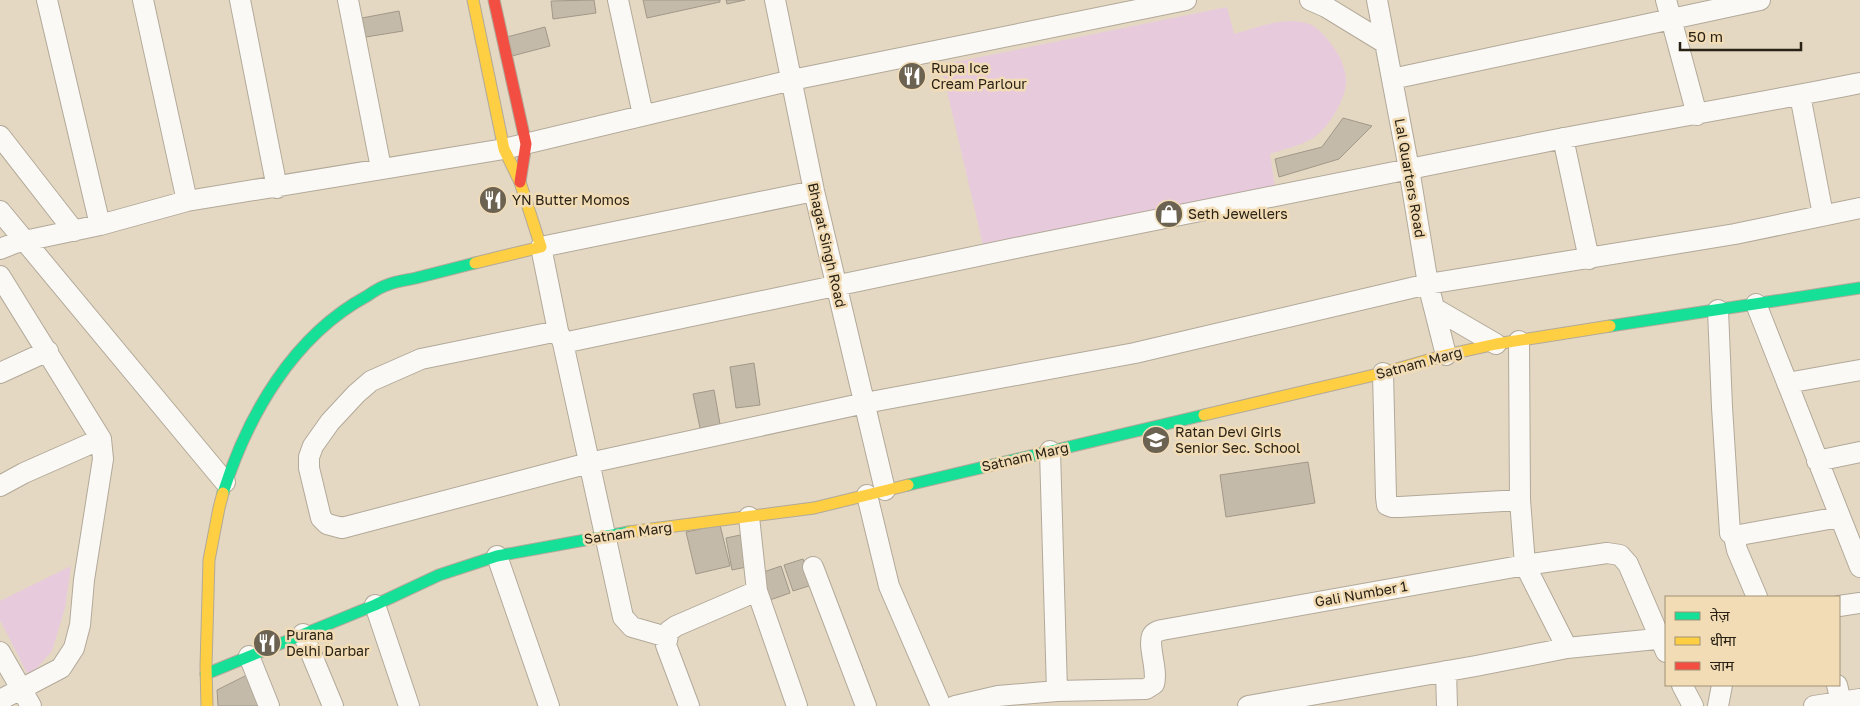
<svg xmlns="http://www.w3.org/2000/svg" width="1860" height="706" viewBox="0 0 1860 706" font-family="'Golos Text','Noto Sans Devanagari',sans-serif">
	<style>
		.green { fill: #e8cadd }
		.building { fill: #c4baaa; stroke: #a19888 }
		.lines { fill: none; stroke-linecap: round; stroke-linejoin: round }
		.street-casing { stroke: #b2a999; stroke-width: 22 }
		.fast-casing { stroke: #b2a999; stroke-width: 13 }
		.slow-casing { stroke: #b2a999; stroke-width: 13 }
		.jam-casing { stroke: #b2a999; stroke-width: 13 }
		.street { stroke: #fbf9f6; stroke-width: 20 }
		.fast { stroke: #16e098; stroke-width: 11 }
		.slow { stroke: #ffcf43; stroke-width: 11 }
		.jam { stroke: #f24e42; stroke-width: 11 }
		.labels { text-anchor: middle; stroke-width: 5; stroke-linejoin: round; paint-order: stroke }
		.poi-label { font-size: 14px; fill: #2a2214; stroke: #f2dcb6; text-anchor: start }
		.street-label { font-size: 14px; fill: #2a2214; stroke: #f2dcb6 }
	</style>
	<rect width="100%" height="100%" fill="#e4d8c3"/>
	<path class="green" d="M1227,7l7,27c22,-6 52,-19 75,-10 10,3 24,21 29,30 4,7 9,21 8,29 -1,18 -18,45 -33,55 -13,8 -29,11 -43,16l5,33 -292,58 -42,-180z
		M71,566l-6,42 -13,43 -23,26 -29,-57v-19z"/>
	<path class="building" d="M594,0l2,13 -43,6 -2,-18z
		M643,0h77v2l-73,16z
		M726,0h19l-18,4z
		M399,11l4,20 -37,6 -4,-19z
		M545,27l5,19 -38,10 -5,-19z
		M1343,118l29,8 -33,33 -60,18 -4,-18 47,-12z
		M754,363l6,42 -24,3 -6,-41z
		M714,390l6,34 -20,4 -7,-34z
		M1308,462l7,41 -89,14 -6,-42z
		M720,525l10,41 -34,8 -10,-42z
		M745,534l6,32 -19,4 -6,-32z
		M803,559l9,26 -19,6 -9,-26z
		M781,566l9,27 -23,8 -9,-27z
		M251,673l13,33h-46l-1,-16z"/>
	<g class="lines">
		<defs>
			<path id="street" d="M47,0l53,225
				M143,0l44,201
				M240,0l37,188
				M348,0l33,168
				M618,0l25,115
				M775,0l39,191 71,299
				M1310,0l16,7 59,36
				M1377,0l32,169 19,115 18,71
				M1666,0l31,115
				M1392,79l368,-79
				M1800,95l23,120
				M0,136l74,95
				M1563,138l26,121
				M0,211l225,271
				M0,249l15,-6 85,-18 87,-24 317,-52 288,-69 394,-80
				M0,276l101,163 2,20 -19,121 -4,45 -6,23 -13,20 -61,32
				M1756,304l104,263
				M1434,308l62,36
				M1718,310l4,97 8,126 4,3 3,14 20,47
				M558,331l-137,28 -50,22 -15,13 -26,28 -17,24 -4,11v11l12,50 6,6 15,4 247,-65 276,-60 270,-50 293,-69 307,-50 125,-26
				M1519,341l1,159 5,65 42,83
				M563,343c331,-71 664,-139 996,-204 100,-19 201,-36 301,-56
				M0,373l48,-22
				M1383,373l3,124 1,8 5,2h8l120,-7
				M1787,383l73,-13
				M1050,451l7,240
				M1817,461l43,-9
				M0,486l24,-13 77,-34
				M867,495l22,91 52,120
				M749,517l8,74 40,115
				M1734,536l106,-19
				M497,556l52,150
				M813,567l53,139
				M375,605l34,101
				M1839,606l21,-3
				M303,634l30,72
				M667,637l-35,-10 -9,-10 -60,-274 -5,-12 -17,-84 273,-56
				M0,652l31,54
				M249,656l20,50
				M1446,671l1,35
				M1682,685l11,21
				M1837,685l4,17
				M689,706l-23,-61 3,-14 7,-5 81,-35
				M955,706l43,-10 59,-5 89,-2 8,-5c4,-14 -6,-37 -2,-48 2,-4 6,-5 10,-6l363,-65 82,-12 13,2 8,9 38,88
				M1248,706l228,-40 91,-18 99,-10
				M1718,706l4,-21
				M1814,706l46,-7"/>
			<path id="fast" d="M1610,326l250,-38
				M908,485l296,-70
				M223,493c25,-78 70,-157 144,-197 6,-4 13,-9 20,-11 9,-4 20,-5 29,-7 20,-5 39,-10 59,-15
				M206,674l169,-69 64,-30 58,-19 132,-24"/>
			<path id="slow" d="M473,0l31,149 16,33 21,65 -66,16
				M1204,415l179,-42 63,-18 50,-11 114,-18
				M629,532l185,-24 94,-23
				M207,706l-1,-40 3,-106 10,-52 4,-15"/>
			<path id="jam" d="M494,0l32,144 -6,38"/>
		</defs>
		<use href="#street" class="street-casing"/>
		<use href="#fast" class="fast-casing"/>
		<use href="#slow" class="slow-casing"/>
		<use href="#jam" class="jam-casing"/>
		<use href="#street" class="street"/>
		<use href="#fast" class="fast"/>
		<use href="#slow" class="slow"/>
		<use href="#jam" class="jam"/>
	</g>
	<defs>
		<symbol id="restaurant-disc" viewBox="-11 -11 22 22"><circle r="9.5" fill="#6b6251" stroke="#f2dcb6"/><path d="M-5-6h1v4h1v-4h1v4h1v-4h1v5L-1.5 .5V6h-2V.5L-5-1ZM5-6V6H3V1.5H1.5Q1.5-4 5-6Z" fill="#fff"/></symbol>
		<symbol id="shop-disc" viewBox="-11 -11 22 22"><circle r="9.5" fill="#6b6251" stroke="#f2dcb6"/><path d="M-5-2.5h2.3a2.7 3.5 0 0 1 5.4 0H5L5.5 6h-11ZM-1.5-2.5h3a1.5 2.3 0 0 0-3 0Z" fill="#fff"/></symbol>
		<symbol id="school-disc" viewBox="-11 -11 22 22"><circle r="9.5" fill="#6b6251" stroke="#f2dcb6"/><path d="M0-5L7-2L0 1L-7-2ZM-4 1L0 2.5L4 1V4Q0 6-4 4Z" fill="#fff"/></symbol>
	</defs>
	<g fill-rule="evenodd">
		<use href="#restaurant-disc" x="896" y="60" width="32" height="32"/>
		<use href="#restaurant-disc" x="477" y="184" width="32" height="32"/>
		<use href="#shop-disc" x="1153" y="198" width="32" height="32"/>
		<use href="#school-disc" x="1140" y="424" width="32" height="32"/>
		<use href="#restaurant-disc" x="251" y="627" width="32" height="32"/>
	</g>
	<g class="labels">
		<g class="poi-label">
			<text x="931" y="73">Rupa Ice<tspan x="931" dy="16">Cream Parlour</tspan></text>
			<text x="512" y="205">YN Butter Momos</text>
			<text x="1188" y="219">Seth Jewellers</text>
			<text x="1175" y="437">Ratan Devi Girls<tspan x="1175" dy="16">Senior Sec. School</tspan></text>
			<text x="286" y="640">Purana<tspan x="286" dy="16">Delhi Darbar</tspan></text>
		</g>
		<g class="street-label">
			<text transform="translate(1410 178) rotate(80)" y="5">Lal Quarters Road</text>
			<text transform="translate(827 245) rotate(77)" y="5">Bhagat Singh Road</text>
			<text transform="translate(1419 363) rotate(-15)" y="5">Satnam Marg</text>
			<text transform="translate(1025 457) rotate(-13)" y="5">Satnam Marg</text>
			<text transform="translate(628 533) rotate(-8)" y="5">Satnam Marg</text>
			<text transform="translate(1361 594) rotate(-10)" y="5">Gali Number 1</text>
		</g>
	</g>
	<rect x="1665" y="596" width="175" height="90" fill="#f2dcb6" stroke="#a29275"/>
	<rect x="1675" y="612" width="25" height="8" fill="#16e098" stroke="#a29275"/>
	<text x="1710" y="621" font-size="15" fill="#2a2214">तेज़</text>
	<rect x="1675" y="637" width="25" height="8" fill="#ffcf43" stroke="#a29275"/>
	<text x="1710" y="646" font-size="15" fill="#2a2214">धीमा</text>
	<rect x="1675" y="662" width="25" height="8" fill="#f24e42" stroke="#a29275"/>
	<text x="1710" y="671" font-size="15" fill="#2a2214">जाम</text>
	<path d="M1680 42v8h121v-8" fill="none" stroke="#2a2214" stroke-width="2.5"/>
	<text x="1688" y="42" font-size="15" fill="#2a2214" stroke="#f2dcb6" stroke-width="4" paint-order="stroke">50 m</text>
</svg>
